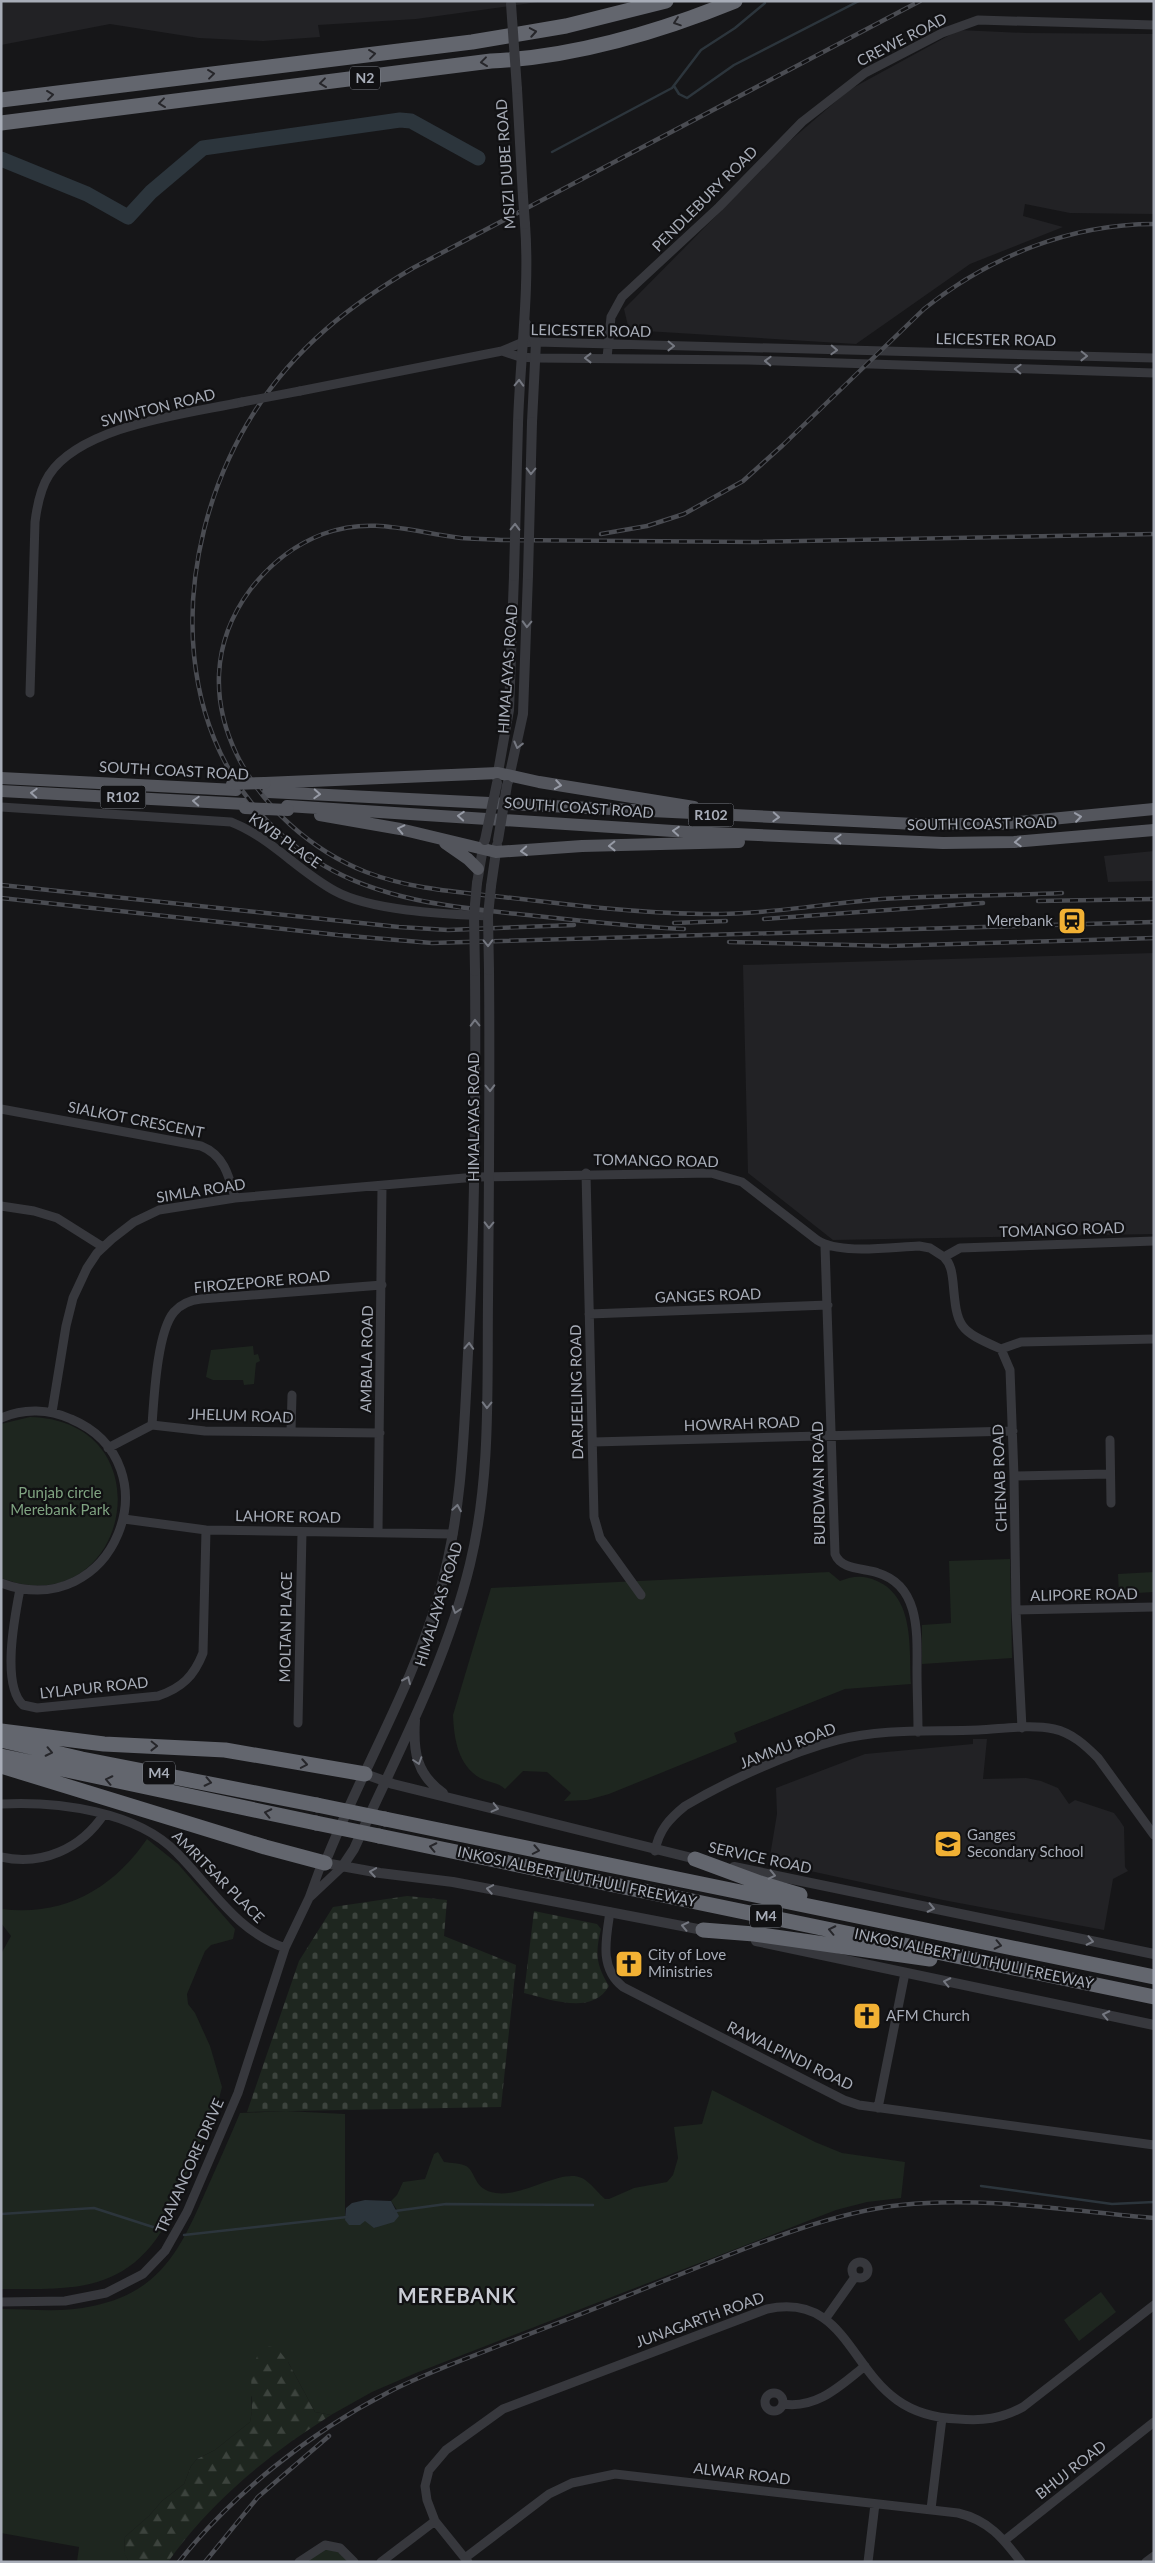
<svg xmlns="http://www.w3.org/2000/svg" width="1155" height="2563" viewBox="0 0 1155 2563" font-family="Lato,sans-serif">
	<style>
		.built { fill: #222225 }
		.green { fill: #1e261f }
		.forest { fill: url(#forest-firs) }
		.cemetery { fill: url(#cemetery-stones) }
		.water { fill: #2c353c }
		.lines { fill: none; stroke-linecap: round; stroke-linejoin: round }
		.stream { stroke: #2c353c; stroke-width: 2.5 }
		.river { stroke: #2c353c; stroke-width: 15 }
		.minor { stroke: #37383d; stroke-width: 9 }
		.tertiary { stroke: #37383d; stroke-width: 10 }
		.primary { stroke: #53555c; stroke-width: 12 }
		.motorway { stroke: #63666e; stroke-width: 15 }
		.rail-casing { stroke: #4a4c52; stroke-width: 4.5 }
		.rail { stroke: #111113; stroke-width: 2.5; stroke-dasharray: 8; stroke-linecap: butt }
		.minor-bridge { stroke: #37383d; stroke-width: 9 }
		.tertiary-bridge { stroke: #37383d; stroke-width: 10 }
		.primary-bridge { stroke: #53555c; stroke-width: 12 }
		.motorway-bridge { stroke: #63666e; stroke-width: 15 }
		.oneway { stroke: #26262a }
		.oneway2 { stroke: #757881 }
		.oneway3 { stroke: #979ba6 }
		.labels { text-anchor: middle; stroke-width: 4.5; stroke-linejoin: round; paint-order: stroke }
		.shield { fill: #111113; stroke: #7b7e86; stroke-width: 1 }
		.shield-label { font-size: 14px; font-weight: bold; fill: #a8adb8 }
		.street-label { font-size: 15px; fill: #a8adb8; stroke: #111113 }
		.poi-label { font-size: 15px; fill: #a8adb8; stroke: #111113; text-anchor: start }
		.park-label { font-size: 15px; fill: #7fa381; stroke: #111113 }
		.district-label { font-size: 20px; font-weight: bold; letter-spacing: 1px; fill: #c9ccd4; stroke: #111113 }
	</style>
	<defs>
		<pattern id="forest-firs" width="22" height="20" patternUnits="userSpaceOnUse" patternTransform="scale(1.25)"><rect width="22" height="20" fill="#1e261f"/><path d="M5 1l3.5 6h-7zM16 11l3.5 6h-7z" fill="#3c433d"/></pattern>
		<pattern id="cemetery-stones" width="16" height="16" patternUnits="userSpaceOnUse" patternTransform="scale(1.25)"><rect width="16" height="16" fill="#1e261f"/><path d="M2 7V4a2 2 0 0 1 4 0v3zM10 15v-3a2 2 0 0 1 4 0v3z" fill="#3c433d"/></pattern>
	</defs>
	<rect width="100%" height="100%" fill="#161618"/>
	<path class="built" d="M1,1h544l-129,18 -98,6 2,12 -57,4 -64,-3 -89,-14 -109,21z
		M959,30l67,3 128,1v180l-84,-1 -45,-9 -2,12 40,11 -93,37 -114,80 -227,-14 -5,-21 167,-169 58,-50z
		M1154,851v30l-46,1 -4,-26z
		M1154,953v281l-321,6 -85,-67 -5,-208z
		M973,1739h14l-4,40 43,-1 15,3 17,7 11,16 6,-4 39,13 6,8 4,6 1,40 3,4 -15,8 -9,51 -161,-30 -174,-38 8,-48 -1,-26 89,-34 108,-10z"/>
	<path class="green" d="M253,1346l1,9 4,-1 2,7 -4,2 -2,21 -10,1 -1,-5h-30l-7,-3 5,-27z
		M30,1417c141,4 98,210 -29,161v-154z
		M1010,1559l2,99 -90,6v-39l29,-2 -2,-62z
		M829,1572l11,9c13,-5 23,-6 37,0 38,17 32,67 34,103l-66,5 -111,44 3,9 -128,52 -22,6 -23,1 7,-8 -24,-21 -24,-1 -18,18c-7,-7 -16,-6 -25,-11 -22,-13 -26,-39 -27,-63l38,-127z
		M1154,1572v20l-35,2 -1,-20z
		M147,1839l31,25 57,65 -2,10 -22,6 -6,6 -18,43 1,10 7,9 15,33 12,41 -4,16 -57,129c-40,62 -94,57 -160,57v-335l10,-18 -10,-13v-14c62,8 112,-20 146,-70z
		M712,2090l103,52 27,11 63,9 -4,36 -34,4 -31,8 -420,163 -44,19 -41,23 -16,-3 -27,-50 -37,35 1,14 -2,11 -35,28 -18,9 -6,7 -7,18 -22,17 -13,15 -24,21 -1,15 5,10h-52l2,-15 -78,-14v-224c30,0 62,4 92,-3 67,-14 87,-56 112,-113 12,-27 24,-54 35,-80l46,-2 59,3v106h20l10,8 22,-18 -6,-9 6,-6 6,-13 22,-3 9,-25 4,-2 6,10c7,1 16,1 22,4 10,5 7,24 30,27 27,4 66,-25 86,-15 8,4 16,15 23,21h4l25,-11 33,-6 6,-7 5,-17 -4,-31 28,-3z
		M1101,2292l15,20 -37,29 -15,-21z
		M325,2548l13,4 10,10h-44z"/>
	<path class="forest" d="M269,2346l8,2 11,14 27,50 16,3c-62,39 -120,86 -163,147h-39l-5,-9 1,-16 24,-21 13,-15 22,-17 7,-18 6,-7 18,-9 35,-28 2,-11 -1,-39 7,-18z"/>
	<path class="cemetery" d="M407,1896l40,4 -3,36 72,29 -15,142 -254,5 52,-151 34,-54z
		M534,1911l63,13 4,5c-6,24 -5,36 8,57 -17,30 -59,13 -85,7z"/>
	<path class="water" d="M365,2200l26,1 8,15 -5,6 -20,6 -9,-7 -5,4h-11l-4,-5 1,-12 6,-5z"/>
	<g class="lines">
		<path class="stream" d="M674,86l5,8 8,4 47,-33 125,-64
			M552,152l120,-64 29,-38 34,-22 30,-25
			M981,2186l131,18 42,-2
			M395,2211l51,-7 147,1
			M1,2214l93,-6 65,21
			M184,2235l163,-18"/>
		<path class="river" d="M1,159l86,35 41,23 23,-25 52,-44 197,-28 11,1 67,37"/>
		<path class="minor" d="M502,351l18,6 16,1 212,2 406,13
			M607,358l4,-41 11,-20 97,-90 83,-85 63,-49 77,-40 36,-13 176,5
			M300,391l202,-40 19,-8 15,-1 618,16
			M30,693l5,-171c2,-16 5,-33 14,-47 33,-50 138,-61 193,-73
			M1,807l230,15c39,15 67,49 104,69 36,20 111,23 153,25
			M1,1109l200,37c23,9 28,30 34,52
			M586,1173l8,344 6,21 41,57
			M1,1206l33,5 23,7 46,29
			M825,1246l10,308c6,16 29,14 43,19 43,13 39,63 39,98 0,20 1,41 1,61
			M944,1257c7,7 8,16 9,25 4,46 5,48 48,67l9,21 4,106 2,134 6,118
			M589,1314l239,-9
			M1001,1349l20,-7 133,-3
			M52,1412l14,-86 7,-28 14,-30 10,-15 15,-14 22,-17 25,-12 76,-12 241,-21 235,-4 31,9 75,58c23,15 74,7 102,6l11,2 14,9 16,-9 194,-7
			M1,1418c23,-10 48,-9 70,1 106,45 43,206 -70,164
			M152,1425c2,-27 5,-93 22,-113 7,-8 17,-12 27,-13l181,-14
			M291,1432l1,-37
			M1110,1440l1,63
			M593,1442l420,-11
			M108,1448l44,-23 53,6 175,2
			M1014,1476l95,-2
			M124,1519l82,11 247,4
			M378,1532l4,-346
			M20,1589c-5,26 -19,96 3,116l14,3 121,-12c24,-8 36,-20 45,-43l3,-123
			M1016,1610l138,-3
			M298,1723l4,-191
			M1,1804c56,-3 136,7 176,49 35,35 59,78 108,95
			M655,1851c4,-21 14,-32 30,-45 44,-26 104,-53 153,-66 45,-12 94,-8 140,-10 24,-1 52,-6 76,-1 18,4 31,16 44,29l56,77
			M1,1857c41,9 80,-8 103,-43
			M309,1898l33,-31
			M610,1912c-4,27 -11,56 13,75l221,113 15,5 295,40
			M878,2108l27,-135
			M852 2270a8 8 0 1 1 16 0a8 8 0 1 1-16 0Z
			M1,2302l64,-1 41,-8 37,-19 22,-23 22,-39 51,-119 47,-145 24,-50 11,-30 5,-5
			M826,2318l29,-41
			M765 2402a9 9 0 1 1 18 0a9 9 0 1 1-18 0Z
			M783,2404c34,5 57,-18 82,-38
			M931,2509l11,-91
			M1005,2540l149,-118
			M465,2558l84,-64 23,-11 43,-9 343,39c30,7 45,25 63,49
			M299,2562l26,-17 15,3 14,14
			M381,2562l54,-41
			M468,2562l-33,-41 -8,-21 -2,-14 4,-16 17,-20 57,-41 264,-100c75,-16 82,57 130,91 18,13 39,18 61,19 25,2 43,0 65,-12l131,-102
			M868,2562l7,-58
			M1146,2562l8,-6"/>
		<path class="tertiary" d="M517,89l6,108
			M525,322l11,20 -4,80
			M518,424c2,-67 12,-134 7,-200
			M497,778l12,-68 5,-134
			M508,782l15,-68 5,-139
			M477,883l7,-41
			M491,886l6,-41
			M475,971c1,128 0,255 -7,382 -4,81 -6,160 -28,238 -27,95 -79,180 -115,272l55,10 73,9 255,49
			M415,1720c-2,31 1,54 28,73
			M365,1774l28,10 307,76
			M342,1867l12,-18c42,-93 92,-185 116,-285 21,-86 17,-175 18,-263 1,-110 2,-221 1,-331
			M734,1867l420,87
			M756,1941l398,84"/>
		<path class="primary" d="M1,778l235,12
			M265,783l233,-10 41,9 155,25
			M1,791l244,13
			M268,792l647,32h84l155,-15
			M287,806l401,26 255,11 71,-1 140,-12
			M320,815l80,14 96,23 86,-6 157,-4
			M445,843l23,16 10,10"/>
		<path class="motorway" d="M1,100l471,-58 94,-16 100,-25
			M1,123l490,-62c82,-4 168,-29 244,-60
			M1,1731l103,13 121,6 140,24
			M1,1740l81,19 235,46
			M1,1756l315,67
			M1,1766l264,81 60,16
			M385,1819l769,158
			M379,1836l775,161
			M695,1859l65,24 40,12
			M703,1930l51,4 176,25"/>
		<defs>
			<path id="rail" d="M601,534l46,-8 37,-12 59,-33 40,-36 141,-136c65,-52 146,-85 230,-85
				M1,885l398,42 49,3 126,-5
				M1062,893c-60,3 -120,2 -180,6 -60,5 -119,16 -179,15 -67,-1 -133,-9 -200,-17 -46,-5 -93,-8 -137,-25 -109,-43 -196,-174 -116,-282 19,-25 44,-45 73,-56 50,-18 88,-2 138,4 13,1 26,1 40,2l254,2 399,-8
				M1,898l337,37 94,8 722,-21
				M1038,901l116,-2
				M764,919l219,-16
				M674,923l52,-2
				M684,929c-50,-2 -99,-8 -148,-13 -72,-8 -149,-13 -213,-51 -161,-96 -160,-310 -68,-454 40,-63 95,-106 158,-143l507,-267
				M729,942l161,4 264,-8
				M179,2562c53,-68 132,-130 208,-169 36,-19 76,-33 114,-48 52,-20 104,-40 155,-61 74,-29 167,-71 245,-79 83,-9 170,6 253,13
				M205,2562l53,-65 71,-61"/>
		</defs>
		<use href="#rail" class="rail-casing"/>
		<use href="#rail" class="rail"/>
		<path class="minor-bridge" d="M242,402l58,-11"/>
		<path class="tertiary-bridge" d="M511,4l6,85
			M523,197l2,27
			M528,575l4,-153
			M514,576l4,-152
			M485,840l12,-57
			M498,840l9,-55
			M489,970l-1,-54 3,-30
			M475,971l-1,-56 3,-32"/>
		<path class="primary-bridge" d="M232,784l33,-1
			M245,808l43,2"/>
		<path class="motorway-bridge" d="M317,1805l68,14
			M316,1823l63,13"/>
	</g>
	<defs><path id="oneway-chevron" d="M-2-3.5L2.5 0L-2 3.5" fill="none" stroke-width="1.6" stroke-linecap="round" stroke-linejoin="round" transform="scale(1.25)"/></defs>
	<g class="oneway">
		<use href="#oneway-chevron" transform="translate(677 22) rotate(161)"/>
		<use href="#oneway-chevron" transform="translate(533 32) rotate(-10)"/>
		<use href="#oneway-chevron" transform="translate(372 54) rotate(-7)"/>
		<use href="#oneway-chevron" transform="translate(484 62) rotate(173)"/>
		<use href="#oneway-chevron" transform="translate(211 74) rotate(-7)"/>
		<use href="#oneway-chevron" transform="translate(323 83) rotate(173)"/>
		<use href="#oneway-chevron" transform="translate(50 95) rotate(-7)"/>
		<use href="#oneway-chevron" transform="translate(162 103) rotate(173)"/>
		<use href="#oneway-chevron" transform="translate(154 1746) rotate(1)"/>
		<use href="#oneway-chevron" transform="translate(49 1752) rotate(12)"/>
		<use href="#oneway-chevron" transform="translate(304 1764) rotate(10)"/>
		<use href="#oneway-chevron" transform="translate(109 1780) rotate(-168)"/>
		<use href="#oneway-chevron" transform="translate(208 1782) rotate(12)"/>
		<use href="#oneway-chevron" transform="translate(268 1813) rotate(-168)"/>
		<use href="#oneway-chevron" transform="translate(433 1847) rotate(-168)"/>
		<use href="#oneway-chevron" transform="translate(536 1850) rotate(11)"/>
		<use href="#oneway-chevron" transform="translate(832 1930) rotate(-168)"/>
		<use href="#oneway-chevron" transform="translate(998 1945) rotate(12)"/>
	</g>
	<g class="oneway2">
		<use href="#oneway-chevron" transform="translate(671 346) rotate(1)"/>
		<use href="#oneway-chevron" transform="translate(834 350) rotate(2)"/>
		<use href="#oneway-chevron" transform="translate(1084 356) rotate(1)"/>
		<use href="#oneway-chevron" transform="translate(588 358) rotate(-180)"/>
		<use href="#oneway-chevron" transform="translate(768 361) rotate(-178)"/>
		<use href="#oneway-chevron" transform="translate(1018 369) rotate(-178)"/>
		<use href="#oneway-chevron" transform="translate(519 383) rotate(-88)"/>
		<use href="#oneway-chevron" transform="translate(531 471) rotate(91)"/>
		<use href="#oneway-chevron" transform="translate(515 527) rotate(-89)"/>
		<use href="#oneway-chevron" transform="translate(527 624) rotate(92)"/>
		<use href="#oneway-chevron" transform="translate(518 745) rotate(104)"/>
		<use href="#oneway-chevron" transform="translate(488 943) rotate(89)"/>
		<use href="#oneway-chevron" transform="translate(475 1023) rotate(-91)"/>
		<use href="#oneway-chevron" transform="translate(490 1088) rotate(89)"/>
		<use href="#oneway-chevron" transform="translate(489 1225) rotate(91)"/>
		<use href="#oneway-chevron" transform="translate(469 1346) rotate(-87)"/>
		<use href="#oneway-chevron" transform="translate(487 1405) rotate(91)"/>
		<use href="#oneway-chevron" transform="translate(457 1508) rotate(-81)"/>
		<use href="#oneway-chevron" transform="translate(456 1610) rotate(108)"/>
		<use href="#oneway-chevron" transform="translate(407 1680) rotate(-66)"/>
		<use href="#oneway-chevron" transform="translate(418 1761) rotate(72)"/>
		<use href="#oneway-chevron" transform="translate(495 1808) rotate(14)"/>
		<use href="#oneway-chevron" transform="translate(373 1872) rotate(-171)"/>
		<use href="#oneway-chevron" transform="translate(772 1875) rotate(12)"/>
		<use href="#oneway-chevron" transform="translate(490 1889) rotate(-170)"/>
		<use href="#oneway-chevron" transform="translate(931 1908) rotate(12)"/>
		<use href="#oneway-chevron" transform="translate(685 1926) rotate(-168)"/>
		<use href="#oneway-chevron" transform="translate(1090 1941) rotate(12)"/>
		<use href="#oneway-chevron" transform="translate(947 1982) rotate(-168)"/>
		<use href="#oneway-chevron" transform="translate(1106 2015) rotate(-168)"/>
	</g>
	<g class="oneway3">
		<use href="#oneway-chevron" transform="translate(558 785) rotate(9)"/>
		<use href="#oneway-chevron" transform="translate(34 793) rotate(-177)"/>
		<use href="#oneway-chevron" transform="translate(317 794) rotate(3)"/>
		<use href="#oneway-chevron" transform="translate(196 801) rotate(-177)"/>
		<use href="#oneway-chevron" transform="translate(461 816) rotate(-176)"/>
		<use href="#oneway-chevron" transform="translate(776 817) rotate(3)"/>
		<use href="#oneway-chevron" transform="translate(1078 817) rotate(-8)"/>
		<use href="#oneway-chevron" transform="translate(401 829) rotate(-167)"/>
		<use href="#oneway-chevron" transform="translate(676 831) rotate(-176)"/>
		<use href="#oneway-chevron" transform="translate(838 839) rotate(-178)"/>
		<use href="#oneway-chevron" transform="translate(1018 842) rotate(177)"/>
		<use href="#oneway-chevron" transform="translate(612 846) rotate(179)"/>
		<use href="#oneway-chevron" transform="translate(524 851) rotate(176)"/>
	</g>
	<defs>
		<symbol id="station-square" viewBox="-11 -11 22 22"><rect x="-9" y="-9" width="18" height="18" rx="4" fill="#f2b134" stroke="#111113"/><path d="M-3-6H3Q5-6 5-4V2Q5 4 3 4L4.5 6H3L1.5 4h-3L-3 6H-4.5L-3 4Q-5 4-5 2V-4Q-5-6-3-6ZM-3.5-4v3h7v-3ZM-3.5 1v1.5H-2V1ZM2 1v1.5H3.5V1Z" fill="#111"/></symbol>
		<symbol id="school-square" viewBox="-11 -11 22 22"><rect x="-9" y="-9" width="18" height="18" rx="4" fill="#f2b134" stroke="#111113"/><path d="M0-5L7-2L0 1L-7-2ZM-4 1L0 2.5L4 1V4Q0 6-4 4Z" fill="#111"/></symbol>
		<symbol id="church-square" viewBox="-11 -11 22 22"><rect x="-9" y="-9" width="18" height="18" rx="4" fill="#f2b134" stroke="#111113"/><path d="M-1.2-6h2.4v3.5h3.3v2.4h-3.3V6h-2.4V-.1h-3.3v-2.4h3.3Z" fill="#111"/></symbol>
	</defs>
	<g fill-rule="evenodd">
		<use href="#station-square" x="1056" y="905" width="32" height="32"/>
		<use href="#school-square" x="932" y="1828" width="32" height="32"/>
		<use href="#church-square" x="613" y="1948" width="32" height="32"/>
		<use href="#church-square" x="851" y="2000" width="32" height="32"/>
	</g>
	<g class="labels">
		<g class="shield">
			<rect x="350" y="66.5" width="30" height="23" rx="4"/>
			<rect x="100.5" y="785.5" width="45" height="23" rx="4"/>
			<rect x="688.5" y="803.5" width="45" height="23" rx="4"/>
			<rect x="143" y="1761.5" width="32" height="23" rx="4"/>
			<rect x="750" y="1904.5" width="32" height="23" rx="4"/>
		</g>
		<g class="shield-label">
			<text x="365" y="83">N2</text>
			<text x="123" y="802">R102</text>
			<text x="711" y="820">R102</text>
			<text x="159" y="1778">M4</text>
			<text x="766" y="1921">M4</text>
		</g>
		<g class="street-label">
			<text transform="translate(902 40) rotate(-27)" y="5">CREWE ROAD</text>
			<text transform="translate(506 164) rotate(-94)" y="5">MSIZI DUBE ROAD</text>
			<text transform="translate(705 199) rotate(-45)" y="5">PENDLEBURY ROAD</text>
			<text transform="translate(591 331) rotate(1)" y="5">LEICESTER ROAD</text>
			<text transform="translate(996 340) rotate(1)" y="5">LEICESTER ROAD</text>
			<text transform="translate(158 408) rotate(-14)" y="5">SWINTON ROAD</text>
			<text transform="translate(508 669) rotate(-86)" y="5">HIMALAYAS ROAD</text>
			<text transform="translate(174 771) rotate(3)" y="5">SOUTH COAST ROAD</text>
			<text transform="translate(579 808) rotate(4)" y="5">SOUTH COAST ROAD</text>
			<text transform="translate(982 824) rotate(-1)" y="5">SOUTH COAST ROAD</text>
			<text transform="translate(285 841) rotate(35)" y="5">KWB PLACE</text>
			<text transform="translate(474 1117) rotate(-90)" y="5">HIMALAYAS ROAD</text>
			<text transform="translate(136 1120) rotate(11)" y="5">SIALKOT CRESCENT</text>
			<text transform="translate(656 1161) rotate(1)" y="5">TOMANGO ROAD</text>
			<text transform="translate(201 1191) rotate(-9)" y="5">SIMLA ROAD</text>
			<text transform="translate(1062 1230) rotate(-2)" y="5">TOMANGO ROAD</text>
			<text transform="translate(262 1282) rotate(-5)" y="5">FIROZEPORE ROAD</text>
			<text transform="translate(708 1296) rotate(-2)" y="5">GANGES ROAD</text>
			<text transform="translate(367 1359) rotate(-89)" y="5">AMBALA ROAD</text>
			<text transform="translate(577 1392) rotate(-91)" y="5">DARJEELING ROAD</text>
			<text transform="translate(241 1416) rotate(2)" y="5">JHELUM ROAD</text>
			<text transform="translate(742 1424) rotate(-2)" y="5">HOWRAH ROAD</text>
			<text transform="translate(1000 1478) rotate(-92)" y="5">CHENAB ROAD</text>
			<text transform="translate(819 1483) rotate(-91)" y="5">BURDWAN ROAD</text>
			<text transform="translate(288 1517) rotate(1)" y="5">LAHORE ROAD</text>
			<text transform="translate(1084 1595) rotate(-1)" y="5">ALIPORE ROAD</text>
			<text transform="translate(439 1604) rotate(-73)" y="5">HIMALAYAS ROAD</text>
			<text transform="translate(286 1627) rotate(-89)" y="5">MOLTAN PLACE</text>
			<text transform="translate(94 1688) rotate(-6)" y="5">LYLAPUR ROAD</text>
			<text transform="translate(788 1746) rotate(-21)" y="5">JAMMU ROAD</text>
			<text transform="translate(760 1858) rotate(12)" y="5">SERVICE ROAD</text>
			<text transform="translate(218 1877) rotate(45)" y="5">AMRITSAR PLACE</text>
			<text transform="translate(577 1877) rotate(12)" y="5">INKOSI ALBERT LUTHULI FREEWAY</text>
			<text transform="translate(974 1959) rotate(12)" y="5">INKOSI ALBERT LUTHULI FREEWAY</text>
			<text transform="translate(790 2056) rotate(26)" y="5">RAWALPINDI ROAD</text>
			<text transform="translate(190 2166) rotate(-66)" y="5">TRAVANCORE DRIVE</text>
			<text transform="translate(700 2320) rotate(-20)" y="5">JUNAGARTH ROAD</text>
			<text transform="translate(1071 2470) rotate(-38)" y="5">BHUJ ROAD</text>
			<text transform="translate(742 2474) rotate(7)" y="5">ALWAR ROAD</text>
		</g>
		<g class="poi-label">
			<text x="1053" y="926" text-anchor="end">Merebank</text>
			<text x="967" y="1840">Ganges<tspan x="967" dy="17">Secondary School</tspan></text>
			<text x="648" y="1960">City of Love<tspan x="648" dy="17">Ministries</tspan></text>
			<text x="886" y="2021">AFM Church</text>
		</g>
		<g class="park-label">
			<text x="60" y="1498">Punjab circle<tspan x="60" dy="17">Merebank Park</tspan></text>
		</g>
		<g class="district-label">
			<text x="457" y="2303">MEREBANK</text>
		</g>
	</g>
	<rect width="1155" height="2563" fill="none" stroke="#a8adb8" stroke-width="5"/>
</svg>
